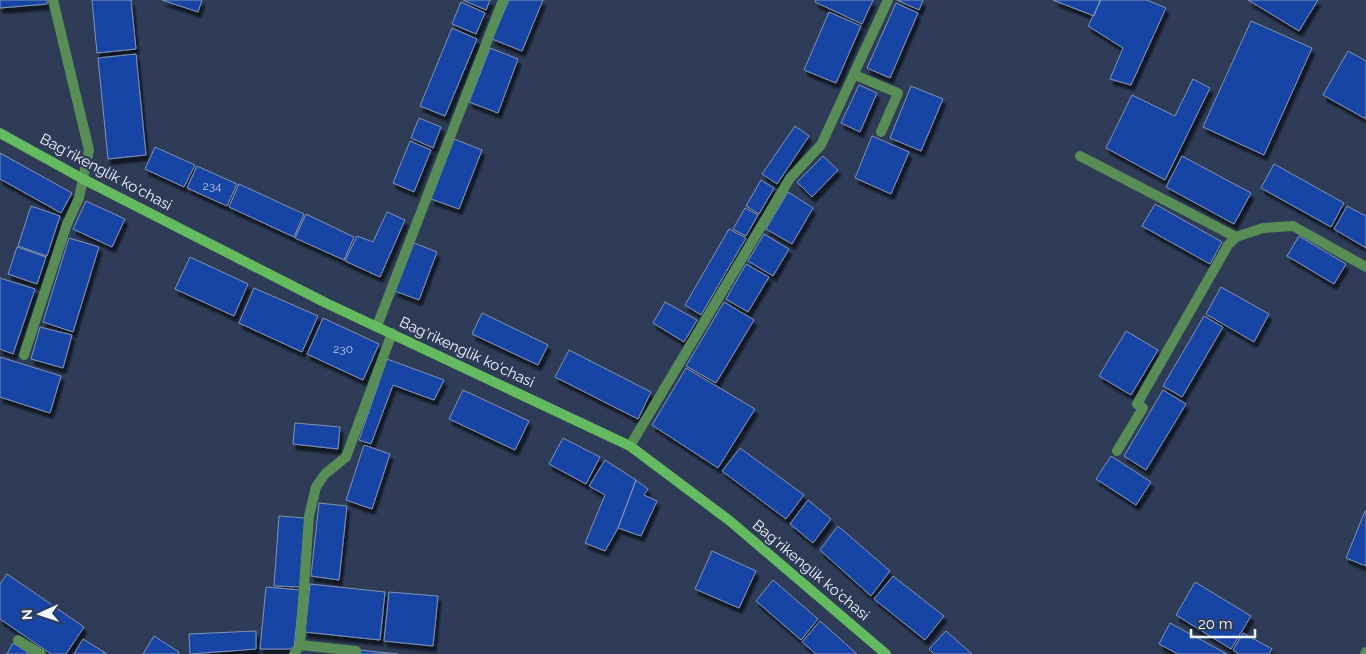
<svg xmlns="http://www.w3.org/2000/svg" width="1366" height="654" viewBox="0 0 1366 654" font-family="Raleway,sans-serif">
	<style>
		.building { fill: #1744a5; stroke: #8293b3; filter: url(#shadow) }
		.lines { fill: none; stroke-linecap: round; stroke-linejoin: round }
		.minor { stroke: #588d55; stroke-width: 10 }
		.secondary { stroke: #63ba5f; stroke-width: 10 }
		.labels { text-anchor: middle; stroke-width: 4.5; stroke-linejoin: round; paint-order: stroke }
		.number-label { font-size: 12px; fill: #bac9e6 }
		.street-label { font-size: 15px; fill: #f1f5fc; stroke: #2e3c57 }
	</style>
	<defs>
		<filter id="shadow"><feDropShadow dx="3" dy="5.5" stdDeviation="1" flood-color="#0009"/></filter>
	</defs>
	<rect width="100%" height="100%" fill="#2e3c57"/>
	<path class="building" d="M0,0h47v4l-47,4z
		M92,0h39l5,49 -39,4z
		M162,0h40l-4,12z
		M463,0h27l-4,10z
		M509,0h34l-21,51 -30,-12z
		M816,0h57l-11,24 -47,-22z
		M897,0h26l-4,10z
		M1053,0h47l-6,16z
		M1101,0h46l19,8 -35,77 -21,-6 13,-31 -35,-22z
		M1248,0h70l-19,31z
		M461,2l24,11 -9,21 -24,-10z
		M896,3l22,10 -28,65 -23,-10z
		M829,12l32,14 -25,57 -32,-13z
		M1251,21l61,27 -48,107 -61,-28z
		M452,28l25,11 -32,77 -25,-10z
		M490,48l28,11 -20,54 -29,-11z
		M1348,51l18,10v58l-43,-24z
		M136,54l10,101 -38,4 -10,-101z
		M1193,79l17,9 -45,92 -59,-32 26,-53 43,21z
		M859,85l18,8 -17,39 -19,-9z
		M911,86l32,13 -22,52 -31,-13z
		M419,118l22,9 -8,21 -22,-10z
		M795,126l14,10 -32,48 -15,-10z
		M872,136l37,16 -18,42 -36,-16z
		M454,139l28,11 -23,59 -28,-10z
		M410,141l21,9 -17,42 -21,-9z
		M155,147l40,18 -11,22 -39,-18z
		M0,153l72,40 -11,20 -61,-34z
		M823,156l15,14 -26,27 -15,-15z
		M1182,156l69,37 -17,31 -68,-37z
		M1274,164l70,39 -13,24 -70,-39z
		M197,166l40,18 -10,22 -40,-18z
		M761,180l13,8 -15,26 -13,-8z
		M239,184l65,30 -10,23 -65,-30z
		M788,192l25,16 -21,36 -26,-15z
		M86,201l39,18 -13,28 -39,-18z
		M1155,204l67,38 -12,22 -68,-38z
		M31,206l29,10 -13,40 -29,-10z
		M1347,206l19,10v32l-32,-19z
		M745,208l13,7 -12,21 -13,-7z
		M387,212l18,8 -25,57 -35,-16 12,-25 16,6z
		M306,214l48,23 -10,23 -49,-22z
		M729,229l17,9 -45,77 -16,-10z
		M764,234l25,15 -16,27 -25,-15z
		M1299,236l47,28 -12,20 -47,-28z
		M69,238l30,9 -26,85 -30,-10z
		M414,243l23,9 -18,48 -24,-9z
		M17,247l29,10 -9,27 -29,-10z
		M190,257l58,27 -14,32 -59,-27z
		M746,264l23,13 -21,35 -22,-13z
		M0,278l35,11 -22,65 -13,-5z
		M1221,287l48,27 -15,28 -48,-28z
		M254,288l64,28 -16,36 -63,-29z
		M665,302l32,18 -13,22 -31,-19z
		M724,302l30,18 -38,63 -30,-17z
		M482,313l66,32 -10,20 -66,-31z
		M1204,316l19,11 -41,70 -19,-11z
		M323,318l56,26 -16,36 -56,-26z
		M40,327l32,8 -9,33 -32,-9z
		M1126,331l32,19 -27,45 -32,-19z
		M569,350l82,42 -13,27 -83,-42z
		M0,357l61,19 -11,37 -50,-16z
		M387,359l57,21 -10,20 -41,-15 -22,59 -12,-4z
		M686,368l69,41 -37,59 -66,-43z
		M463,390l66,31 -14,29 -66,-31z
		M1163,390l23,14 -40,66 -22,-14z
		M295,423l45,4 -2,22 -45,-5z
		M563,438l37,19 -14,27 -37,-20z
		M364,445l26,9 -18,55 -26,-9z
		M740,448l64,47 -18,24 -64,-48z
		M1111,456l40,26 -15,23 -40,-26z
		M605,460l31,20 -18,48 -13,23 -20,-8 20,-48 -16,-9z
		M636,480l12,9 -4,6 13,6 -16,35 -23,-8z
		M808,500l23,19 -18,24 -23,-19z
		M319,503l28,3 -8,74 -28,-4z
		M1365,511h1v55l-20,-8z
		M279,516l26,2 -5,69 -26,-1z
		M838,526l52,45 -19,25 -51,-46z
		M712,551l44,20 -17,37 -44,-19z
		M7,574l77,53 -18,27h-15l-51,-35v-35z
		M893,576l51,40 -19,24 -51,-41z
		M773,580l45,39 -17,21 -45,-39z
		M1195,582l56,34 -20,33 -55,-34z
		M310,584l75,8 -5,48 -75,-8z
		M266,587l34,3 -6,59h-34z
		M389,592l49,4 -5,50 -49,-5z
		M820,621l37,33h-41l-14,-12z
		M1170,623l57,31h-49l-19,-10z
		M256,631v18l-66,5 -1,-20z
		M946,631l26,23h-38l-5,-5z
		M1243,633l29,16 -3,5h-30l-6,-4z
		M154,636l25,16 -1,2h-35z
		M83,639l24,15h-33z
		M13,643l17,11h-23z
		M359,650l39,4h-39z"/>
	<g class="lines">
		<path class="minor" d="M855,75l43,18 -17,39
			M1080,156l156,81
			M377,326l126,-326
			M24,355l43,-131 12,-26 10,-48 -36,-150
			M630,446l160,-268 31,-33 67,-145
			M1117,451l26,-43 -6,-4 91,-159 8,-8 27,-9 30,-2 73,41
			M18,640l23,14
			M300,645l56,6v3
			M294,654l6,-9 9,-129 7,-29 9,-13 21,-17 46,-124
			M1365,654l1,-2"/>
		<path class="secondary" d="M0,133l83,46 243,124 304,143 100,75 156,133"/>
	</g>
	<g class="labels">
		<g class="number-label">
			<text x="212" y="190">234</text>
			<text x="343" y="353">230</text>
		</g>
		<g class="street-label">
			<text transform="translate(106 172) rotate(28)" y="5">Bag'rikenglik ko'chasi</text>
			<text transform="translate(467 352) rotate(25)" y="5">Bag'rikenglik ko'chasi</text>
			<text transform="translate(811 570) rotate(40)" y="5">Bag'rikenglik ko'chasi</text>
		</g>
	</g>
	<g transform="translate(40 614) rotate(267)" stroke="#2e3c57" stroke-width="4" paint-order="stroke">
	<path d="M0-4L9 19L0 12L-9 19Z" fill="#f1f5fc"/>
	<text y="-8" font-size="14" font-weight="bold" text-anchor="middle" fill="#f1f5fc">N</text>
	</g>
	<path d="M1191 629v8h64v-8" fill="none" stroke="#f1f5fc" stroke-width="2.5"/>
	<text x="1198" y="629" font-size="15" fill="#f1f5fc" stroke="#2e3c57" stroke-width="4" paint-order="stroke">20 m</text>
</svg>
